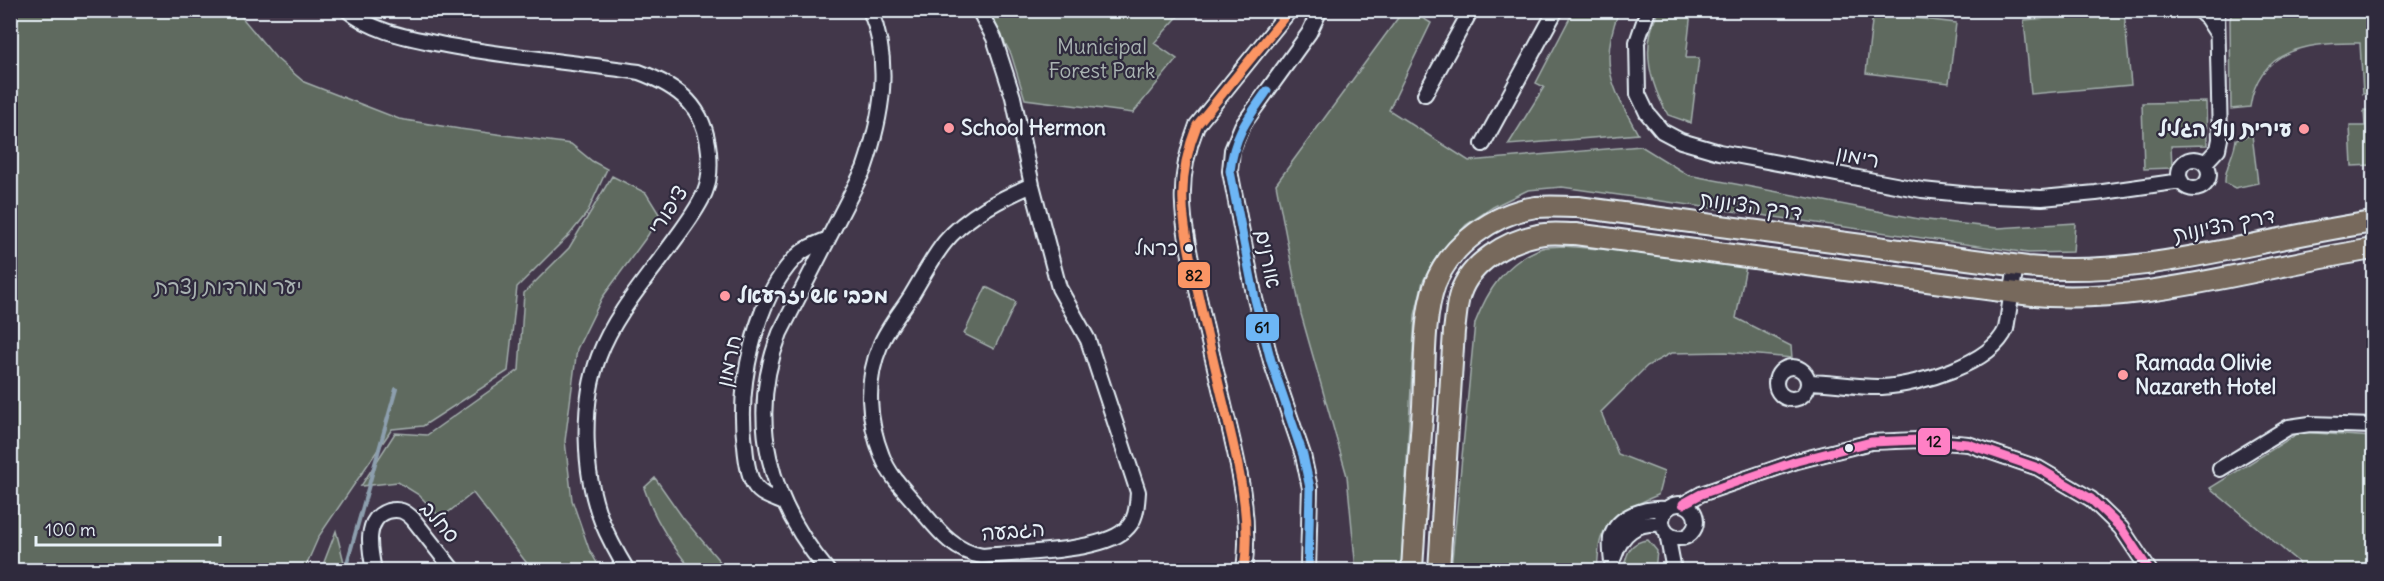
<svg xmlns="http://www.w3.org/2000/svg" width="2384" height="581" viewBox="0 0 2384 581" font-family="Delius,'Playpen Sans Hebrew',sans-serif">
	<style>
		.green { fill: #5e6a5f; stroke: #a3aeac; stroke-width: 1.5 }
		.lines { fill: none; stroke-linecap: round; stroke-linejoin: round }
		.stream { stroke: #8d9fae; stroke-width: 4 }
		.minor-casing { stroke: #e8f1f8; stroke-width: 18 }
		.highway-casing { stroke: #e8f1f8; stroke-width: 24 }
		.minor { stroke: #2f2a3d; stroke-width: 14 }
		.highway { stroke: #77695c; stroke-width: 20 }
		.bus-1-casing { stroke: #2f2a3d; stroke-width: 14 }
		.bus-2-casing { stroke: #2f2a3d; stroke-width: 14 }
		.bus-3-casing { stroke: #2f2a3d; stroke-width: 14 }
		.bus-1 { stroke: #ff80c5; stroke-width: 9 }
		.bus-2 { stroke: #fb9564; stroke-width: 9 }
		.bus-3 { stroke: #6db6f5; stroke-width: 9 }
		.poi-dot { fill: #ff9aa2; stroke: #2f2a3d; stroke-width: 2 }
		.bus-dot { fill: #e8f1f8; stroke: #2f2a3d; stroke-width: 2 }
		.labels { text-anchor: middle; stroke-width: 4.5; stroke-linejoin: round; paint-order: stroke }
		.bus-label { font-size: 20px; fill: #e8f1f8; stroke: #2f2a3d; text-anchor: end }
		.park-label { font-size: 21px; fill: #aab4b3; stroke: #2f2a3d }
		.poi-label { font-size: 21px; font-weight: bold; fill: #e8f1f8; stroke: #2f2a3d; text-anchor: start }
		.street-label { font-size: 21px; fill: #e8f1f8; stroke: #2f2a3d }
		.line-badge { stroke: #2f2a3d; stroke-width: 2 }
		.pale-badge-label { font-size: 16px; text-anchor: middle; font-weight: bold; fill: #111 }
	</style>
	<rect width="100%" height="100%" fill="#42374a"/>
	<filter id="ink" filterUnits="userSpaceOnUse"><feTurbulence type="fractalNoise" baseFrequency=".0167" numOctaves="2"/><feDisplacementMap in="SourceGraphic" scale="12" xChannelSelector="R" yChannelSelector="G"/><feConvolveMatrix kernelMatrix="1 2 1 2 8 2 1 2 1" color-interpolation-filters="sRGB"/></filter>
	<g filter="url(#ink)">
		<path class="green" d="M1574,10l45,1c-21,53 -7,76 19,123l-130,11 36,-58 -8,-4z
			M10,11h228l1,3 37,44 28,24 95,37 61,10 111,15 21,17 15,8 -20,44 -17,21 -53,53 -9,84 -85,55 -31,3 -73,107 -15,34h-293z
			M988,11h195l-29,32 23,16 -44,54 -108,-14 -14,-45z
			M1403,11h8l20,12 -42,87 80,51 172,-15 47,29 231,44 79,9 77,-5 -2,29 -45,1 -466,-66 -34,3 -35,17 -27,18 -32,36 -11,20 -8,34 -14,255h-45l-9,-94 -46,-162 -25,-130z
			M1659,11h32l-5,47h13l-8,65 -23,-8c-19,-33 -28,-69 -9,-104z
			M2124,11l7,74 -100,9 -7,-74z
			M2232,11h141v82l-10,1 -3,-51c-48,-1 -102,4 -110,64l-19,2 -1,-89z
			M1873,13l83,10 -7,60 -83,-10z
			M2206,102l1,43 -36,1 1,22 -28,1 -2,-66z
			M2364,110l9,1v54l-21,1 -2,-40h15z
			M2252,135l6,48 -23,5 -10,-5c-1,-15 10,-29 11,-44z
			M612,176l34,17 13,21 -11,21 -46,63 -25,51 -12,92 7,59 17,49 12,21h-69l-59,-77 -32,25 -22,-23 -21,-13 -37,4 34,-53 32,2 92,-65 5,-77 45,-45z
			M1563,246l184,15 -11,57 55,28 1,12 -66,-6 -55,1 -24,13 -46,46 17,42 46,18 -6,23c-22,9 -52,21 -58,47 -2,9 -2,19 -3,28h-146l24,-247c13,-33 29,-59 64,-74 7,-3 17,-2 24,-3z
			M986,287l30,15 -22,47 -30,-15z
			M2300,432l73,5v129l-12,4h-60l-4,-9 -87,-73z
			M655,478l28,40 44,52h-35c-20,-24 -38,-51 -48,-82z
			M336,531l10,39h-25z
			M1648,540l9,11 -2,19h-32c4,-17 6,-28 25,-30z"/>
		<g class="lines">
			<path class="stream" d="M345,570l51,-181"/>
			<defs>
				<path id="minor" d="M347,10c26,22 60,27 93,34 66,13 133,18 199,28 41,15 66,35 70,80 1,12 1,28 -4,40 -7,17 -19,32 -29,46 -27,38 -61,75 -77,118 -18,47 -16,119 3,166 7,17 16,33 25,48
					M979,10l15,28 19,59 19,88 27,103 29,52 50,152c-1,13 -1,28 -13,38 -24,22 -109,23 -143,26 -31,-5 -46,-29 -66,-52 -12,-14 -27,-29 -34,-48 -14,-35 -17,-75 -2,-110 7,-18 21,-34 31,-50 11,-18 21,-38 34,-54 21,-26 57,-44 87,-57
					M1648,10l-11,32 1,52 9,19 15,18 19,10 38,11 203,38 50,5 70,3 54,-5 85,-12
					M2198,10l9,8 9,14
					M1425,94l46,-84
					M1483,144l73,-134
					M2179 174a15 15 0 1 1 30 0a15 15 0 1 1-30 0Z
					M2205,163l13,-14 2,-10 -3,-129
					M1776 383a16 16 0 1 1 32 0a16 16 0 1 1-32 0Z
					M1808,382c25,0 49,6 74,5 36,-2 109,-23 124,-58l10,-64
					M2220,469l69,-42 21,-3 64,2
					M782,502c-10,-4 -21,-7 -27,-16 -7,-10 -9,-28 -10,-40 -8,-58 9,-146 51,-189 9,-9 20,-13 32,-18
					M1662 521a17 17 0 1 1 34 0a17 17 0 1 1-34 0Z
					M1683,504l18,-10 96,-33 74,-19 48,-2 49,4 70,24 53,31 30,29 28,42
					M1667,534l7,36
					M1614,557c8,-25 22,-35 48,-33
					M1612,562c-1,-8 -2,-16 -1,-24 6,-23 35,-31 56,-29
					M374,570c-4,-19 -11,-51 14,-59 11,-3 17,0 25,8l40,51
					M827,570c-57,-69 -81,-150 -47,-237l84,-164c18,-52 28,-106 6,-159
					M1244,570c8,-56 -7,-111 -20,-165 -10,-42 -20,-83 -29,-125 -12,-58 -21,-98 2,-155l93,-115
					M1308,570l2,-82 -7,-33 -32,-94 -16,-62 -25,-128 2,-21 10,-24 67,-93 11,-23"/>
				<path id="highway" d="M1412,570c3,-54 7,-109 11,-164 2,-35 0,-90 12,-122 15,-39 60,-71 101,-77 14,-1 28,0 42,0l449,60c118,12 231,-29 347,-45
					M1439,570l15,-239c2,-12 2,-25 6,-37 10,-31 47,-53 78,-59 12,-3 25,-1 37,-1l449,60c118,13 234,-28 350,-45"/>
			</defs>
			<use href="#minor" class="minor-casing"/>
			<use href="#highway" class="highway-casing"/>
			<use href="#minor" class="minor"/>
			<use href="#highway" class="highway"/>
			<defs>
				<path id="bus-1" d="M1683,504l18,-10 96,-33 74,-19 48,-2 49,4 70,24 53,31 30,29 28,42"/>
				<path id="bus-2" d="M1244,570c8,-56 -7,-111 -20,-165 -10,-42 -20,-83 -29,-125 -12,-58 -21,-98 2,-155l93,-115"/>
				<path id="bus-3" d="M1267,91c-20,28 -33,45 -37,80l25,128 16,62 32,94 7,33 -2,82"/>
			</defs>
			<use href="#bus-1" class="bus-1-casing"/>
			<use href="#bus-2" class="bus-2-casing"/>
			<use href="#bus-3" class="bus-3-casing"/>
			<use href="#bus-1" class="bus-1"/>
			<use href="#bus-2" class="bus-2"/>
			<use href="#bus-3" class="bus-3"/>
		</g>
	</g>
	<g class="poi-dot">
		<circle cx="949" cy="128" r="6"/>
		<circle cx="2304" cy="129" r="6"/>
		<circle cx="725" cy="296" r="6"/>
		<circle cx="2123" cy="375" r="6"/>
	</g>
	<g class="bus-dot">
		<circle cx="1189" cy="248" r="5"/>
		<circle cx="1849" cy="448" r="5"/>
	</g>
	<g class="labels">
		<g class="bus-label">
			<text x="1178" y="255">כרמל</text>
		</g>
		<g class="park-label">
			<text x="1102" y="54">Municipal<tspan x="1102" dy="24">Forest Park</tspan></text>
			<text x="228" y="294">יער מורדות נצרת</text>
		</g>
		<g class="poi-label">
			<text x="961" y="135">School Hermon</text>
			<text x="2292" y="136" text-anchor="end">עירית נוף הגליל</text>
			<text x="737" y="303">מכבי אש יזרעאל</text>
			<text x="2135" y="370">Ramada Olivie<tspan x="2135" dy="24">Nazareth Hotel</tspan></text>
		</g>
		<g class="street-label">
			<text transform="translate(1858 157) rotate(11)" y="7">רימון</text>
			<text transform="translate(1751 206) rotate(8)" y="7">דרך הציונות</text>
			<text transform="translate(668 210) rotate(-57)" y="7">ציפורי</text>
			<text transform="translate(2224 225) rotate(-11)" y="7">דרך הציונות</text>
			<text transform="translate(1268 259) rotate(78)" y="7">אורנים</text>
			<text transform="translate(729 361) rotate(-78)" y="7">חרמון</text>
			<text transform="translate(440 522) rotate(49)" y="7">סחלב</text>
			<text transform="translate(1013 531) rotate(-4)" y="7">הגבעה</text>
		</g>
	</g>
	<g class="line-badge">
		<rect x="1177" y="261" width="34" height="28" rx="6" fill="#fb9564"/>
		<rect x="1245" y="313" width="35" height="29" rx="6" fill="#6db6f5"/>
		<rect x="1917" y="427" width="34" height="29" rx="6" fill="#ff80c5"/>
	</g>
	<g class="pale-badge-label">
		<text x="1194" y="281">82</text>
		<text x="1262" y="333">61</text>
		<text x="1934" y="447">12</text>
	</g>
	<rect width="2384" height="581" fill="none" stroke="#2f2a3d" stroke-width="36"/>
	<rect x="18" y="18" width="2348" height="545" fill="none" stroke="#e8f1f8" stroke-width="2" filter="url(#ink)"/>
	<path d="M36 536v9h184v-9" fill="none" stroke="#e8f1f8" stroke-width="3"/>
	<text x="45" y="536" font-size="18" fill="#e8f1f8" stroke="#2f2a3d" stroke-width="4.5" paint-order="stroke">100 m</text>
</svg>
